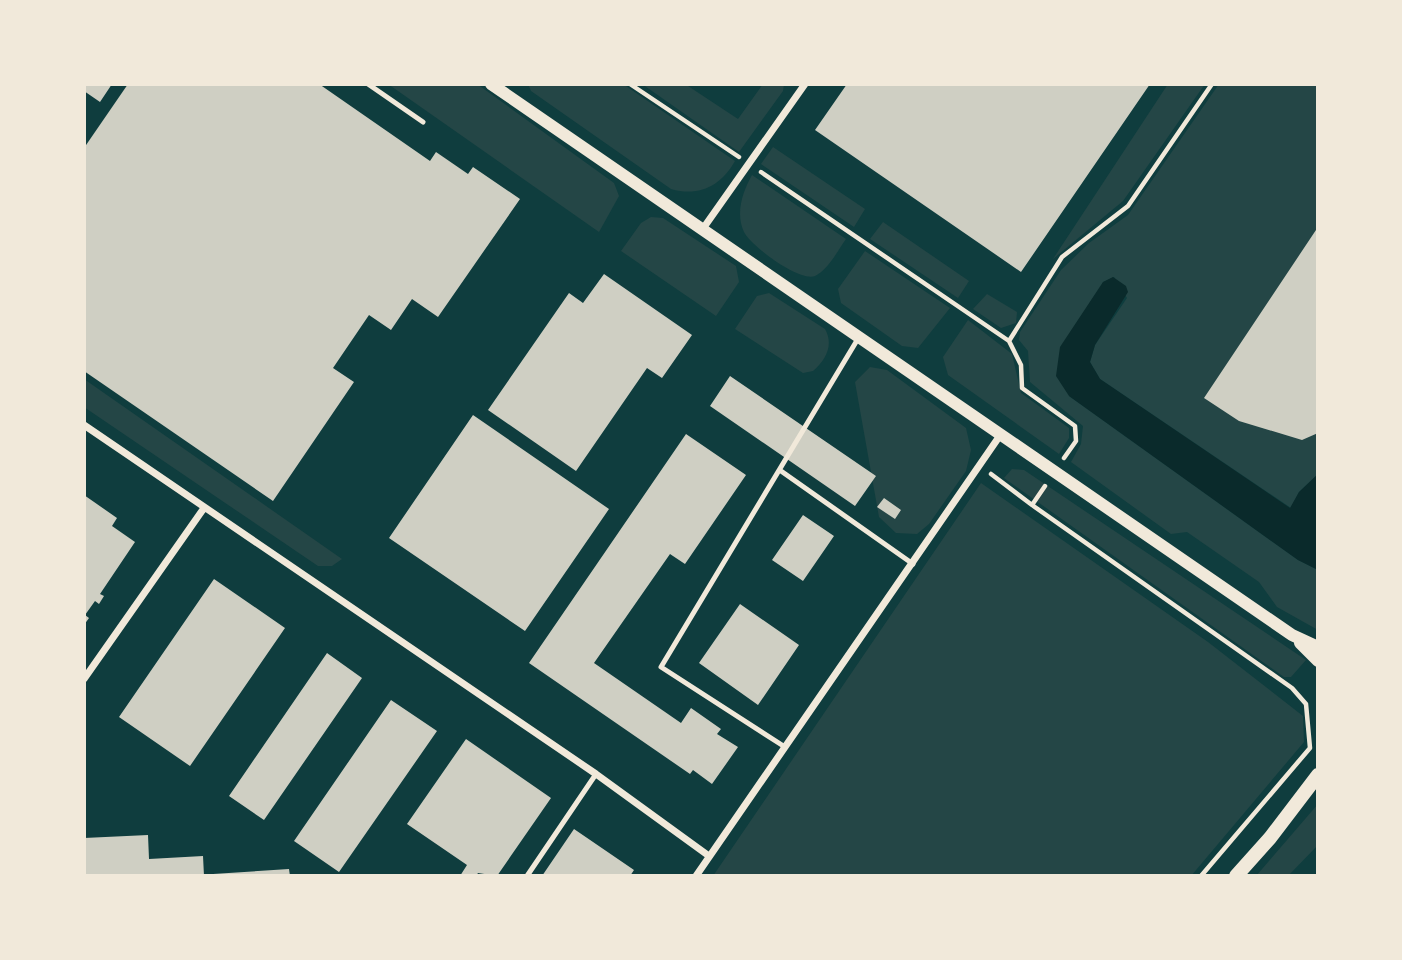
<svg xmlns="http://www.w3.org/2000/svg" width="1402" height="960" viewBox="0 0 1402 960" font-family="'Exo 2',sans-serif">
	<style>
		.green { fill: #244646 }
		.water { fill: #0a2a2b }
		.building { fill: #cfcfc3 }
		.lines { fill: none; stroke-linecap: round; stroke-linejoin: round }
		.path { stroke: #f1e9da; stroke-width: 4.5 }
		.service { stroke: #f1e9da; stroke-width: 5 }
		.minor { stroke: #f1e9da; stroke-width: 7 }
		.tertiary { stroke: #f1e9da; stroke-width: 12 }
		.secondary { stroke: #f1e9da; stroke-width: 14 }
	</style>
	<rect width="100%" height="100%" fill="#0f3d3e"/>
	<path class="green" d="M388,84h89l137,99 5,13 -20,36z
		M528,84h95l112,77c-14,25 -36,36 -64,28l-140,-98z
		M642,84h43l53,35 25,-35h21l-1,7 -44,61z
		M1168,84h37l-82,117 -70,58z
		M1219,84h99v390l-19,18 -8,16 -191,-129 -10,-17 5,-17 32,-47 -13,-21 -11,5 -34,114 229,164 20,10v60l-41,-23 -18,-25 -72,-50 -16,2 -100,-72 10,-18 2,-18 -53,-44 -2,-31 -9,-11 1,-8 41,-62 28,-27 39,-28z
		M773,147l92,62 -11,18 -93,-63z
		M752,175l94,64c-8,11 -18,31 -31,37 -16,6 -64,-30 -71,-44 -9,-19 -1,-41 8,-57z
		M651,217l12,1 73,48 3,16 -23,34 -95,-65 20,-28z
		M883,222l86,59 -11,17 -88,-59z
		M865,251l85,57 -32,40 -16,-2 -61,-43 -3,-14z
		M769,293l56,36c9,16 1,31 -12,42l-10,2 -68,-44 22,-33z
		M987,294l30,18 -1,11 -15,5 -28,-19z
		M968,320l44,34 9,39 48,35v10l-10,16 -111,-79 -5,-18z
		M870,367l17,3 79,58 5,22 -5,21 -37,53 -12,10 -21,-1 -17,-16 -24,-135z
		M84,379l258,180 -10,7h-14l-234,-159z
		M1012,469l12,1 282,190 -15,17h-7l-280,-199z
		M981,483l227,159 95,74 1,26 -113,134h-478z
		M1318,804v41l-30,31h-32z"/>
	<path class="water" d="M1113,277l13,9 2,6 -33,53 -5,17 10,17 190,129 9,-16 19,-18v96l-20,-10 -229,-164 -13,-20 4,-29 43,-65z"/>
	<path class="building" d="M84,84h28l-12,18 -16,-11z
		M128,84h191l111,77 6,-9 32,22 5,-7 47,32 -82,118 -26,-18 -21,31 -22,-15 -36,53 21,14 -81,119 -189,-130v-223z
		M847,84h303l-129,188 -206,-142z
		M1318,227v206l-16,7 -63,-19 -35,-23z
		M604,274l88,61 -30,43 -15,-10 -71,103 -88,-61 81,-117 14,10z
		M730,376l146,100 -21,30 -145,-100z
		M473,415l136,94 -84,122 -136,-93z
		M686,434l60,41 -61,89 -15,-10 -76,109 87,60 10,-15 30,21 -4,5 21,13 -26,37 -19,-14 -3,4 -161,-111z
		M84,495l33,23 -5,8 23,16 -35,52 4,2 -5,8 -4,-3 -10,14 4,3 -5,7z
		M884,498l17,12 -6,9 -18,-12z
		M803,515l31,21 -31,45 -31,-21z
		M214,579l71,49 -95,138 -71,-49z
		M740,604l59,41 -41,60 -59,-42z
		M327,653l35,25 -98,142 -35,-24z
		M391,700l46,31 -98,141 -45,-31z
		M466,739l85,59 -54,78 -19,-3 -2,3h-16l7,-11 -60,-41z
		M574,829l60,41 -4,6h-88z
		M148,835l1,24 54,-3 1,20h-120v-38z
		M289,869l1,7h-77v-2z"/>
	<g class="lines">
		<path class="path" d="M630,84l109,73
			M761,172l248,169
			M1064,458l12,-17 -1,-15 -53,-38 -1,-23 -12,-24 53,-84 66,-51 84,-122
			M991,474l41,31
			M1045,486l-13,19 260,183 14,16 4,44 -109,128"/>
		<path class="service" d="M368,84l55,38
			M781,471l132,93
			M785,747l-124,-80 198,-330
			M527,876l69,-102"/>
		<path class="minor" d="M702,230l103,-146
			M84,425l512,349 113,82
			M84,679l120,-171
			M696,876l305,-442"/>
		<path class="tertiary" d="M491,84l801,551 26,12
			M1300,643l18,18"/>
		<path class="secondary" d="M1236,876l34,-38 48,-63"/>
	</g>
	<rect width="1402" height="960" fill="none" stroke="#f1e9da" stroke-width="172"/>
</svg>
